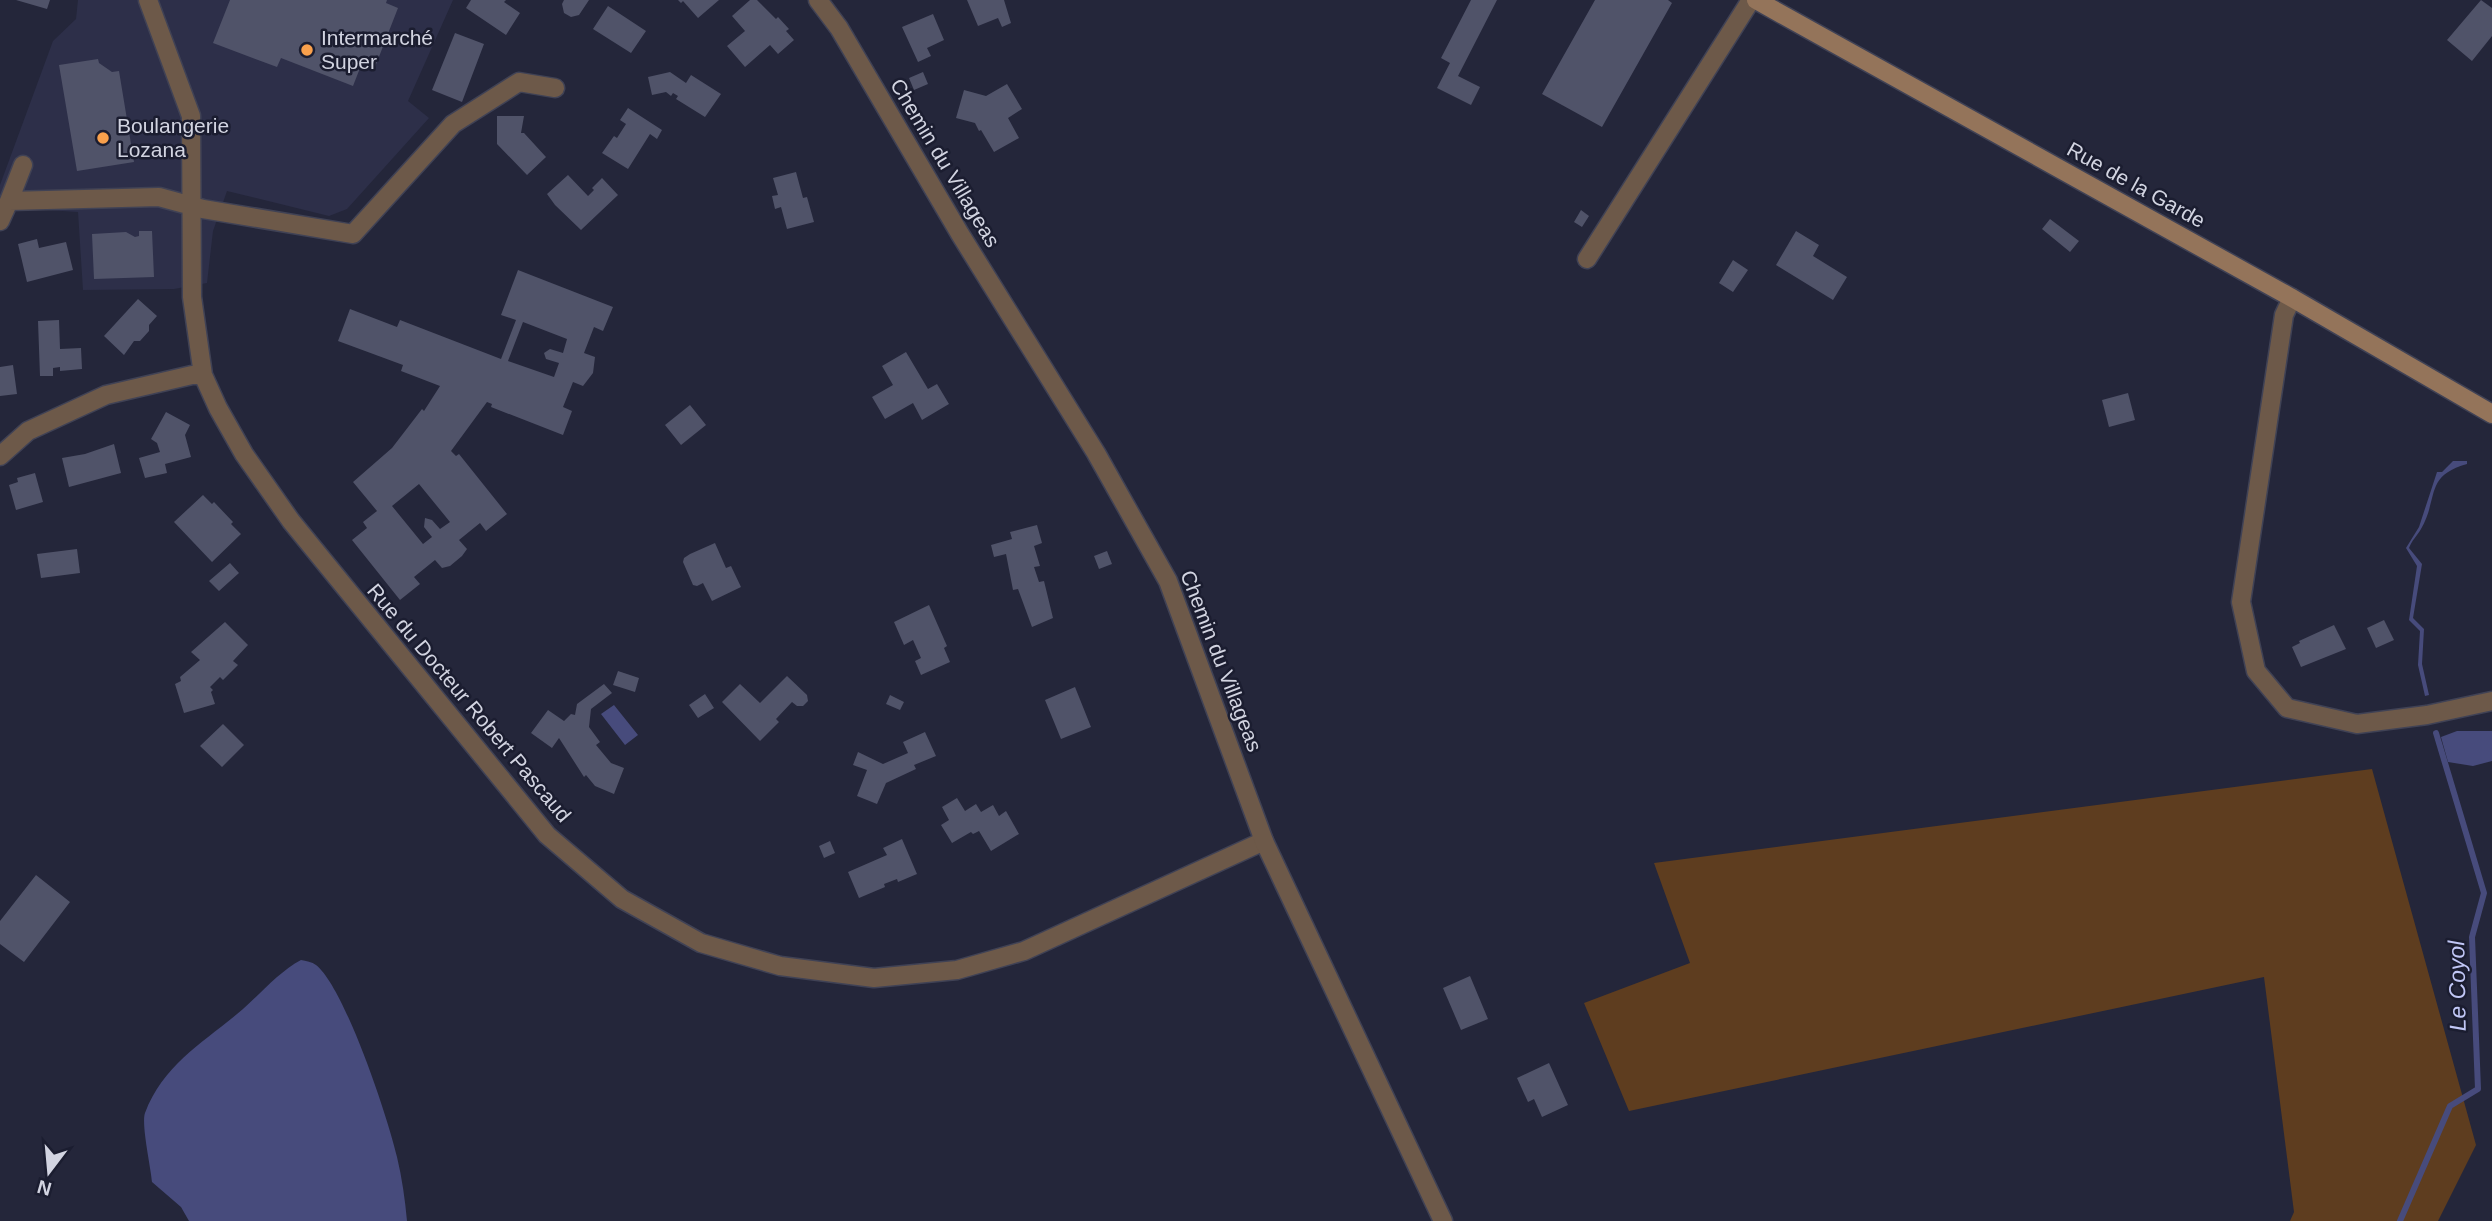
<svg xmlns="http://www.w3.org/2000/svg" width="2492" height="1221" viewBox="0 0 2492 1221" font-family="Arial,sans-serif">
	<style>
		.built { fill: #2d2f49 }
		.green { fill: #5e3d1f }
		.water { fill: #474b7c }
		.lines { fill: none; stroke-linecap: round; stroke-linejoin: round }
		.stream { stroke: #474b7c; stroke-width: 6 }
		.building { fill: #505369; fill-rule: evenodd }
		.minor-casing { stroke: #404255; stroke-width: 21 }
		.tertiary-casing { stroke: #404255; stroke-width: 21 }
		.secondary-casing { stroke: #404255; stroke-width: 21 }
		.minor { stroke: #6d5949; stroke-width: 18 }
		.tertiary { stroke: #6d5949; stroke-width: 18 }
		.secondary { stroke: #94745a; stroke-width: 18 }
		.poi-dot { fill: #f9a04c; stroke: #1b1d30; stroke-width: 2.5 }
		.labels { text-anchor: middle; stroke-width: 5; stroke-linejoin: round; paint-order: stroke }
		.poi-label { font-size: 21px; fill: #d2d4e1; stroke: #1b1d30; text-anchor: start }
		.street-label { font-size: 21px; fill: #d2d4e1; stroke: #1b1d30 }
		.water-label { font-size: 23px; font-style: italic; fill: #c1c7f6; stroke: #1b1d30 }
	</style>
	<rect width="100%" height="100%" fill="#24263a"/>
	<path class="built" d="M78,0h375l-45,101 21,17 -82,91 -18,7 -102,-25 -14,40 -6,52 -33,6 -91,1 -5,-78 -78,-5v-22l53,-144 23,-22z"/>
	<path class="green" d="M2372,769l104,376 -38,76h-148l4,-9 -30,-235 -635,134 -45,-108 106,-40 -36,-100z"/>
	<path class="water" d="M2453,461h14v3c-43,12 -28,34 -46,65 -4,7 -9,11 -12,19l13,16 -9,54 11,11 -2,35 7,31 -4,1 -7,-31 2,-34 -11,-11 8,-54 -11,-18 13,-21 18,-55h5z
		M614,705l24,30 -13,10 -24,-31z
		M2457,731h35v30l-19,5 -25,-4 -7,-25z
		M301,960c5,1 11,2 15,5 29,23 72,153 81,192 5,21 8,42 10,64h-218l-8,-14 -29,-25c-1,-14 -11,-58 -7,-69 19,-50 61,-72 98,-104 18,-16 37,-38 58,-49z"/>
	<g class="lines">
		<path class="stream" d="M2400,1221l50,-115 28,-17 -6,-152 12,-44 -48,-160"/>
	</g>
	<path class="building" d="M16,0h34l-3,9z
		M230,0h157l-1,3 12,5 -23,59 -13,-4 -9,23 -72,-28 -4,9 -64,-24z
		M471,0h35l-2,2 16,11 -14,22 -40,-27z
		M564,0h25l-10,15 -8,2 -7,-4 -2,-9z
		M678,0h41l-21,18 -15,-17 -2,2z
		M750,0h7l19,19 2,-2 11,12 -3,2 8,9 -16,14 -8,-9 -25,22 -18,-21 18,-15 -13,-15z
		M967,0h37l7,23 -9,4 -4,-9 -20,8z
		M1471,0h26l-39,76 22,11 -9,18 -34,-17 13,-25 -9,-5z
		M1595,0h73l4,3 -70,124 -60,-33z
		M2481,0l11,8v28l-20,25 -25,-21z
		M608,6l38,25 -15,22 -38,-24z
		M933,14l11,26 -17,8 4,8 -13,6 -16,-35z
		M455,33l29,11 -22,58 -30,-12z
		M98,59l1,4 13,9 7,-1 15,91 -57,9 -18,-106z
		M670,72l16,11 5,-8 30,19 -16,23 -29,-18 2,-3 -5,-3 -2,3 -5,-4 -14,3 -4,-18z
		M923,72l5,12 -14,6 -5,-12z
		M1007,84l15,25 -14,9 11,20 -25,14 -13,-22 -2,1 -4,-8 -19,-5 8,-28 22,6z
		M628,108l34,22 -5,9 -7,-5 -22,35 -26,-16 12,-17 3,2 9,-14 -6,-4z
		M497,116h27l-3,17h3l22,24 -19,18 -30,-31z
		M796,172l7,26 4,-1 7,25 -27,7 -6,-22 -6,2 -3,-13 6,-1 -5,-17z
		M568,175l20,21 6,-6 -2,-2 10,-10 16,17 -37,35 -26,-25 -8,-11z
		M1581,210l8,6 -7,11 -8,-5z
		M2050,219l29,22 -9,11 -28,-23z
		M139,231h13l2,46 -60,2 -2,-45 34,-2 9,5 4,-1z
		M1796,231l23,14 -6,11 34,21 -14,23 -57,-35z
		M37,239l2,9 27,-6 7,28 -46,12 -9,-38z
		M1733,260l15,10 -15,22 -14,-9z
		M518,270l95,37 -10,24 -9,-4 -10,26 11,4 -2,16 -10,13 -10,-4 -10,25 9,4 -9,24 -72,-28 1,-3 -5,-2 -36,49 5,5 3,-2 48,60 -21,17 -6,-8 -21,17 8,9 -5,7 -12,10 -8,2 -7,-8 -21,17 6,7 -20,16 -48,-60 15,-12 -4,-6 14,-11 -24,-29 39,-34 30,-39 2,2 16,-25 -39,-15 2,-6 -65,-24 12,-32 47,18 3,-7 101,39 15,-39 -15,-5zM523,322l44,17 -4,14 -13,-4 -6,4 2,6 13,4 -5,14 -46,-16zM419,484l31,38 -10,7 -8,-9 -7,-2 -1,9 8,10 -9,7 -31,-38z
		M138,299l19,17 -8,9v6l-9,10h-6l-10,14 -20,-19z
		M59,320l1,29 21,-1 1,21 -22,2v-4l-7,1v8h-13l-2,-55z
		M906,352l22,37 9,-5 12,20 -27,16 -9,-17 -28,16 -13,-22 21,-12 -11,-19z
		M13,365l4,29 -17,2v-29z
		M2128,393l7,27 -26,7 -7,-27z
		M690,405l16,20 -25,20 -16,-20z
		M166,412l24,13 -5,10 6,22 -26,7 2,9 -22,5 -6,-20 21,-6 -3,-9 -6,-4z
		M114,444l7,29 -52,14 -7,-29 23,-4z
		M35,473l8,29 -27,8 -7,-25 9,-3 -1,-4z
		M203,495l9,9 2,-2 19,20 -2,2 10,10 -29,28 -38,-40z
		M1037,525l5,18 -8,3 6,20 -6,1 5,15 5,-1 9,37 -21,9 -14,-38 -5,1 -7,-36 -12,3 -3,-12 21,-6 -2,-7z
		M715,543l11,25 5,-2 10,21 -29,14 -9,-18 -6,3 -4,-1 -10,-23 1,-4 6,-4z
		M77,549l3,24 -39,5 -4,-24z
		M1107,551l5,13 -13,5 -5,-13z
		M230,563l9,10 -20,18 -10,-10z
		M929,605l18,41 -3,2 6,14 -29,13 -6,-14 6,-3 -8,-18 -9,5 -10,-23z
		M2384,620l10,20 -18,8 -9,-20z
		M225,622l23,23 -15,16 5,4 -15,15 -3,-3 -10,10 3,3 -2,2 4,12 -31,9 -9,-29 6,-3 -1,-4 20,-17 -9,-8z
		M2334,625l12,24 -45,18 -9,-20 8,-4 -1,-2z
		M618,671l21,7 -4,14 -22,-7z
		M787,676l20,19 1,6 -5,5h-6l-5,-4 -16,17 3,3 -19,19 -38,-39 18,-18 20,19z
		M604,684l8,9 -21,16 -2,18 11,15 -4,3 15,18 13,5 -10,26 -19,-8 -9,-11 -2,2 -25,-39 -7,10 -21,-15 17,-23 16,11 7,-7 4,1 2,-11z
		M1075,687l16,40 -30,12 -16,-39z
		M705,694l9,14 -16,10 -9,-13z
		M890,695l14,7 -4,8 -14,-6z
		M223,724l21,21 -22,22 -22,-21z
		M925,732l11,24 -22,9 2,4 -30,14 -9,21 -20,-8 10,-26 -14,-5 5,-13 25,12 25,-11 -5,-11z
		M957,798l8,13 11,-7 5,8 12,-7 6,11 7,-5 13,23 -28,17 -12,-20 -6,3 -2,-2 -19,11 -11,-18 8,-5 -7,-13z
		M902,839l15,35 -19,8 -1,-3 -13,5 1,3 -26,11 -11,-26 39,-17 -4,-7z
		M830,841l5,12 -11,5 -5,-12z
		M36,875l34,27 -46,60 -24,-18v-23z
		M1470,976l18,43 -27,11 -18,-42z
		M1549,1063l19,42 -26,12 -8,-18 -6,3 -11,-24z"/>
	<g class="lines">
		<defs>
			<path id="minor" d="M148,0l43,116 1,181 11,78 15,33 26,46 47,67 256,314 75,64 79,44 79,23 94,12 83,-8 67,-19 240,-110
				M9,201l14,-36
				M0,221l9,-20 150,-4 44,12 150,25 100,-110 66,-42 36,6
				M1587,259l164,-259
				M2292,298l-8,17 -43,287 15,69 31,37 70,16 70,-9 65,-14
				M0,456l28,-25 78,-36 86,-20h11"/>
			<path id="tertiary" d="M818,0l21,28 121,206 136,219 72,128 96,260 179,380"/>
			<path id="secondary" d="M1756,0l536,298 200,116"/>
		</defs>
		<use href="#minor" class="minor-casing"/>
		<use href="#tertiary" class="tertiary-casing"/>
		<use href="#secondary" class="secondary-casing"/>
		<use href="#minor" class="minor"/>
		<use href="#tertiary" class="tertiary"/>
		<use href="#secondary" class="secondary"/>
	</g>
	<g class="poi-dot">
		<circle cx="307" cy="50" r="7"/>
		<circle cx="103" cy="138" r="7"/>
	</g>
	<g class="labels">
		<g class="poi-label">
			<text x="321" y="45">Intermarché<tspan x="321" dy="24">Super</tspan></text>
			<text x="117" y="133">Boulangerie<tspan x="117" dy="24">Lozana</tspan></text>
		</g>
		<g class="street-label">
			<text transform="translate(945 163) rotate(59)" y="7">Chemin du Villageas</text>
			<text transform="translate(2136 185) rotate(29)" y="7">Rue de la Garde</text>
			<text transform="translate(1221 661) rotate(69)" y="7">Chemin du Villageas</text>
			<text transform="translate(469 703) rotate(50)" y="7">Rue du Docteur Robert Pascaud</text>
		</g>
		<g class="water-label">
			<text transform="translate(2457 986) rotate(-91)" y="8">Le Coyol</text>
		</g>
	</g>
	<g transform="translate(49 1172) rotate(196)" stroke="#1b1d30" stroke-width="5" paint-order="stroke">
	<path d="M0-5L12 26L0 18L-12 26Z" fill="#d2d4e1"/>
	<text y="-10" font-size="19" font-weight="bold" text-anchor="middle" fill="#d2d4e1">N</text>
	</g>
</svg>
